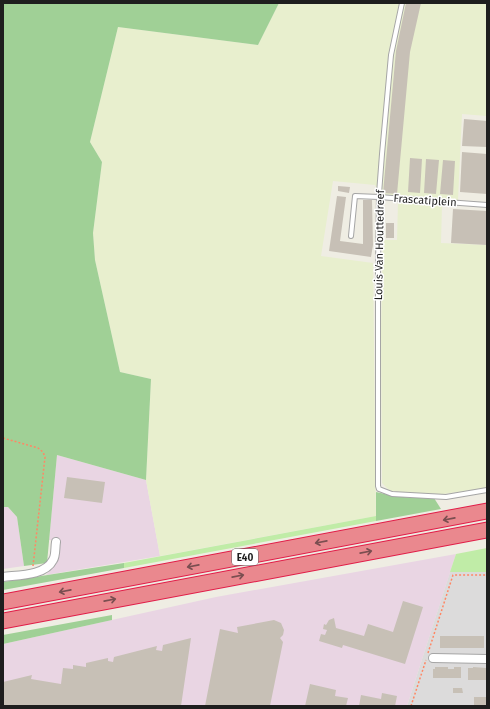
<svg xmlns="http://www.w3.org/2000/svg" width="490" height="709" viewBox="0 0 490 709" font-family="'Fira Sans',sans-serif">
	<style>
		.residential { fill: #dcdbdb }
		.industrial { fill: #e9d5e3 }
		.farmland { fill: #e8efce }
		.grass { fill: #c0eca7 }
		.forest { fill: #a0d096 }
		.building { fill: #c7c0b6 }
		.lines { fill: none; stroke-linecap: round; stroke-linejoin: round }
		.service-casing { stroke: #a5a5a5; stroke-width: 6 }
		.minor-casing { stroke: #a5a5a5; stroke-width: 10 }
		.motorway-casing { stroke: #e11d48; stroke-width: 17 }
		.path { stroke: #ff8765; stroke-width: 1.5; stroke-dasharray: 2 2; stroke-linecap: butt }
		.service { stroke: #fff; stroke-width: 4 }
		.minor { stroke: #fff; stroke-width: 8 }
		.motorway { stroke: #ea888e; stroke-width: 15 }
		.oneway { stroke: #7a4e50 }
		.labels { text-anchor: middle; stroke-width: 3; stroke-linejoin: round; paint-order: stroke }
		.shield { fill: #fff; stroke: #626262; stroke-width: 1 }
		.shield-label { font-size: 10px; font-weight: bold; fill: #1e1e1e }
		.street-label { font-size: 11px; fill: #1e1e1e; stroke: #fff }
	</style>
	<rect width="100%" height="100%" fill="#efede3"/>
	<path class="residential" d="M450,572h37v134h-80z"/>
	<path class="industrial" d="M57,455l89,25 14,76 -114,19 8,-9 4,-11 2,-15h-11z
		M3,507h5l9,10 7,49 -21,3z
		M456,554l-49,152h-404v-62l213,-47z"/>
	<path class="farmland" d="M279,3h208v113l-25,-2 -4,86 -79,-6 -4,-9 -42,-4 -12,75 52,7 3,253 -216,40 -14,-76 5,-101 -31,-7 -25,-112 -2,-27 9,-71 -12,-20 28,-115 140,18z
		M398,202l44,3 -1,38 46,2v243l-44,6 -31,-1 -20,-2 -4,-2 -6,-6 -1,-151 2,-92h14z"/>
	<path class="grass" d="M376,516v5l-252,47v-5z
		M487,548v24h-37l6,-18z"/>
	<path class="forest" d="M3,3h276l-21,42 -140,-18 -28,115 12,20 -9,71 2,27 25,112 31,7 -5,101 -89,-25 -10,108 -23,3 -7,-49 -9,-10h-5z
		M376,492c20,5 38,7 58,6l7,11 -65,12z
		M124,563v5l-121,22v-8z
		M112,615v5l-109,24v-9z"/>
	<path class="building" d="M406,3h15l-11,49 -13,142 -14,-1 13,-142z
		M464,119l23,2v26l-25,-1z
		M462,152l25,2v40l-27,-2z
		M410,158l12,1 -2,34 -12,-1z
		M426,159l13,1 -3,34 -12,-1z
		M443,160l12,1 -2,34 -13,-1z
		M338,186l12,1 -1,6 -11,-2z
		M337,196l9,1 -6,44 23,3v-44h9l1,45 -2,12 -42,-6z
		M453,209l34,2v34l-36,-2z
		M386,223h8v15h-8z
		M67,477l38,5 -3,21 -38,-5z
		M403,601l20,6 -18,57 -62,-19 -1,3 -23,-7 2,-7 4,1 2,-5 -4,-1 1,-5 2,1 3,-5 5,-2 2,10 28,8 4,-12 25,8z
		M274,620l7,3 3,7 -1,5 -3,3 3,4 -13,64h-65l15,-77 18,4 -1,-6z
		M440,636h44v12h-44z
		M191,638l-10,68h-178v-24l29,-7 -1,4 30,5 2,-16 10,1v-4l13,2v-4l22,-5v3l5,1 1,-5 43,-11 -1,4 6,1 1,-6z
		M435,667h13v2h6v-2h7v11h-28v-9h2z
		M473,667l13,1v12h-18v-12h5z
		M310,684l26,6 -1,6 13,2 -2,8h-41z
		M453,688h9l1,5h-10z
		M382,693l15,3 -2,10h-36l2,-11 20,4z
		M474,697h12v9h-12z"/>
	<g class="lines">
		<defs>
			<path id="service" d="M402,3l-11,52 -9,99 -3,40 -1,77v215l1,3 13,5 54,3 41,-7
				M351,236l4,-40 24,1 108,8"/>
			<path id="minor" d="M3,577c15,-2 42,-1 50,-17 3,-4 2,-13 3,-18
				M433,658l54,1"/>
			<path id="motorway" d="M3,602l484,-91
				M3,621l484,-91"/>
		</defs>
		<use href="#service" class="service-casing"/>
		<use href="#minor" class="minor-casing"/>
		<use href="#motorway" class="motorway-casing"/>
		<path class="path" d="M3,438l35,10 5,4 2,5 -12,109
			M428,653l25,-78h34
			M411,706l15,-46"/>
		<use href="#service" class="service"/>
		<use href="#minor" class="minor"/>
		<use href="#motorway" class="motorway"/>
	</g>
	<defs><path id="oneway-shaft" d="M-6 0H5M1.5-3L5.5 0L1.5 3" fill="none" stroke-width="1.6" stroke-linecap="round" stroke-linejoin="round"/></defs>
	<g class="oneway">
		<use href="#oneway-shaft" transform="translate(449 519) rotate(169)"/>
		<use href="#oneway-shaft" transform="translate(321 542) rotate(169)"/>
		<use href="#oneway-shaft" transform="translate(366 552) rotate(-11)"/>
		<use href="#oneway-shaft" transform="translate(193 566) rotate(169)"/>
		<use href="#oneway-shaft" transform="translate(238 576) rotate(-11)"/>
		<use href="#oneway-shaft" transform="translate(65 591) rotate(169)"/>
		<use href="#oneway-shaft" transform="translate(110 600) rotate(-11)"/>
	</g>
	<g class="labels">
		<rect class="shield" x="232" y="549" width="26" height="16" rx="3"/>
		<g class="shield-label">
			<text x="245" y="561">E40</text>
		</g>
		<g class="street-label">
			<text transform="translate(425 200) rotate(4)" y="4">Frascatiplein</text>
			<text transform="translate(379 245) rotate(-89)" y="4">Louis Van Houttedreef</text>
		</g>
	</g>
	<rect width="490" height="709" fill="none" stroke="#1e1e1e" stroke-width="8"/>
</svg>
